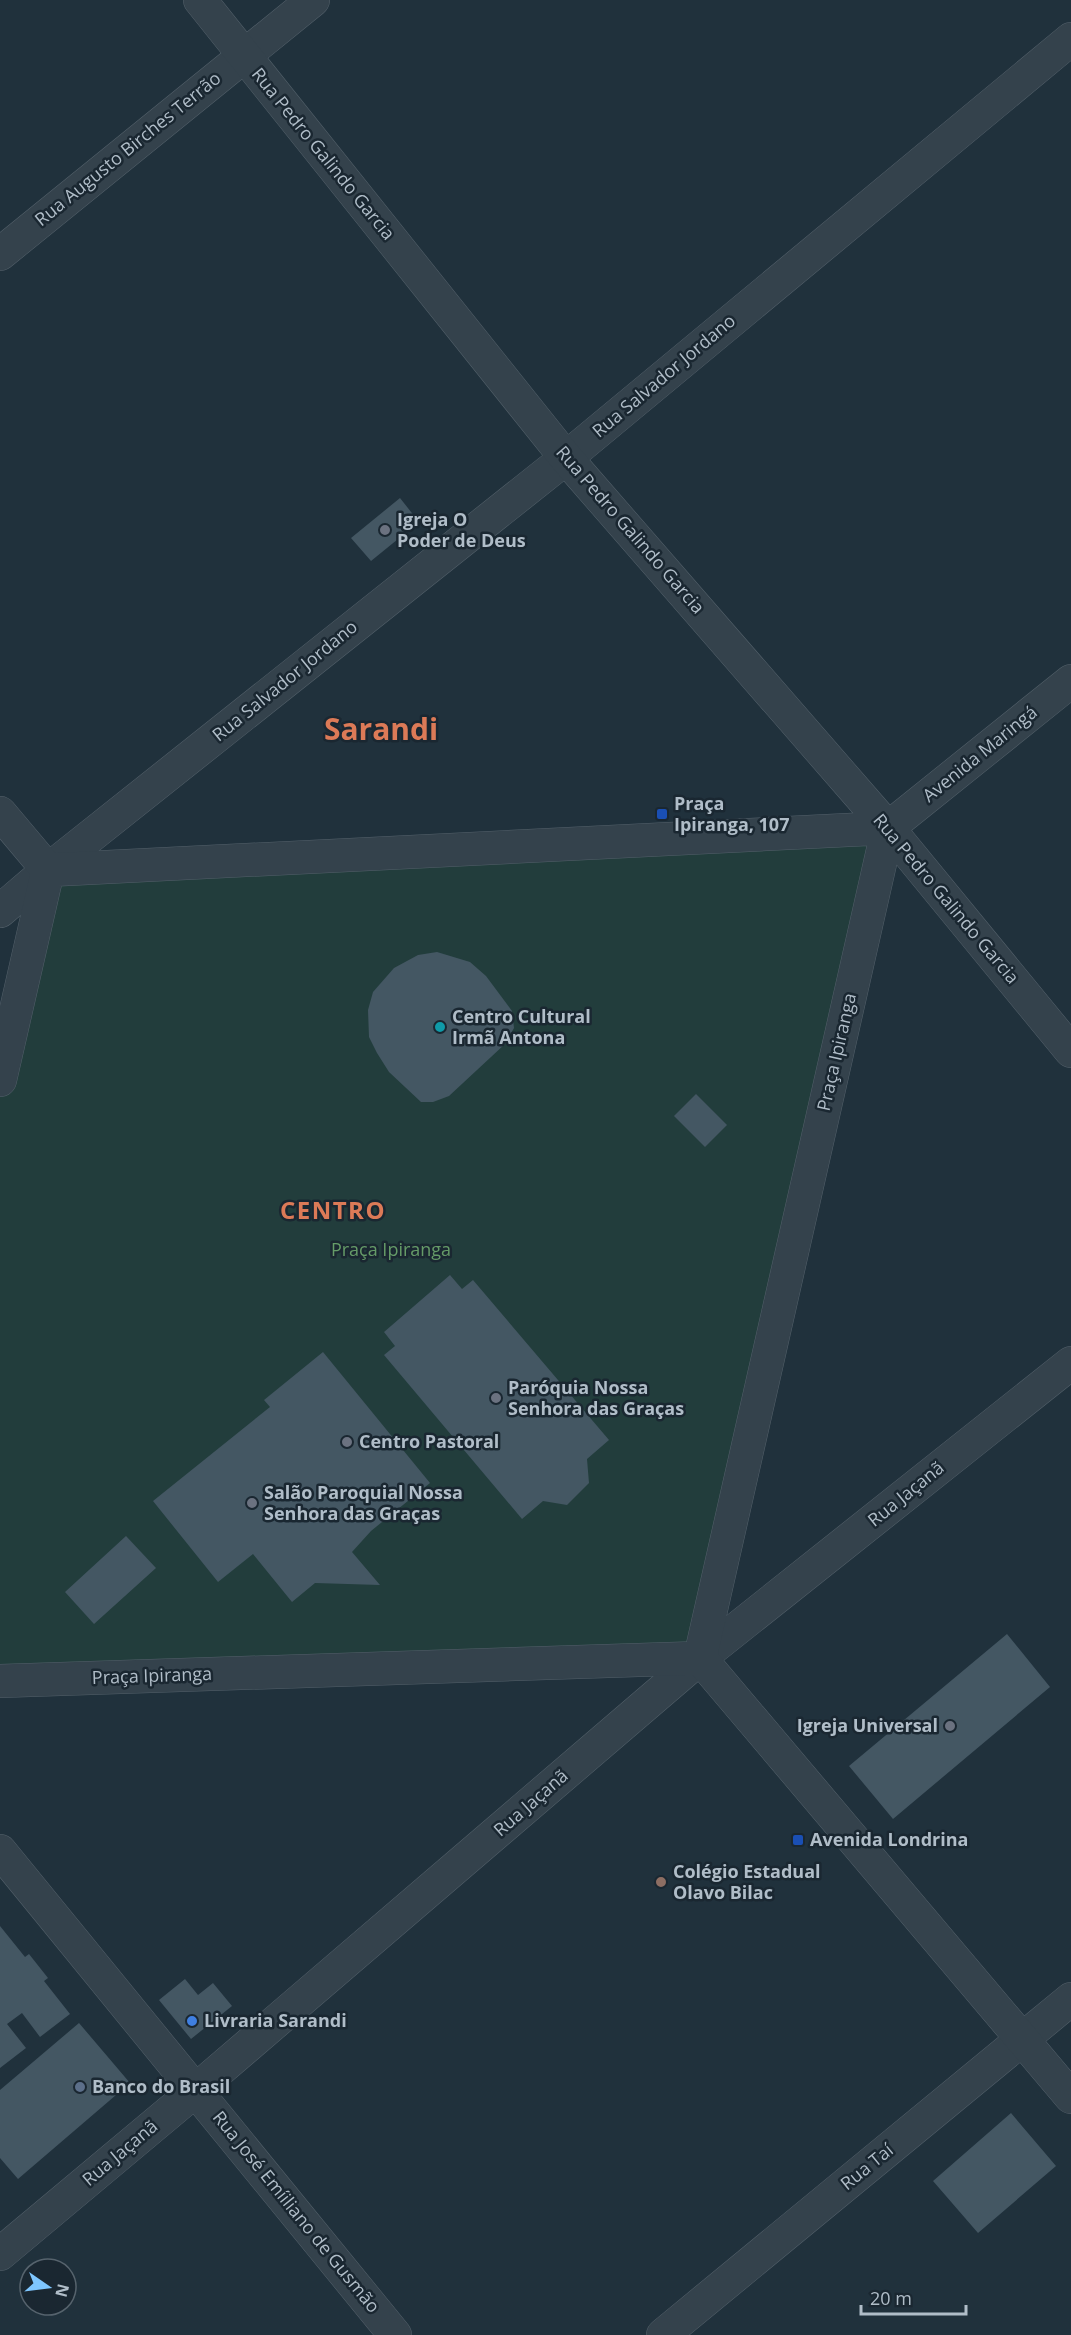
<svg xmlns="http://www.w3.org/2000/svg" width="1071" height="2335" viewBox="0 0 1071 2335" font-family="'Open Sans',sans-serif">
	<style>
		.green { fill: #223d3c }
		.building { fill: #445763 }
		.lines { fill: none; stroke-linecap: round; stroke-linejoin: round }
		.minor-casing { stroke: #53606a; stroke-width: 34 }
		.tertiary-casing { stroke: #53606a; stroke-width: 34 }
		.minor { stroke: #34424c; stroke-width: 33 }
		.tertiary { stroke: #34424c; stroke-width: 33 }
		.worship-dot { fill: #6b7280; stroke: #1a2731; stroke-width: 2 }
		.transit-dot { fill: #1a4fb4; stroke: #1a2731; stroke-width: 2 }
		.culture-dot { fill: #0f9aa8; stroke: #1a2731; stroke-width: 2 }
		.education-dot { fill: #8d6e63; stroke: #1a2731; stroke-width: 2 }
		.shop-dot { fill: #3f7fe0; stroke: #1a2731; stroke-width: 2 }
		.service-dot { fill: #5c6f8a; stroke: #1a2731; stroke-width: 2 }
		.labels { text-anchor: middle; stroke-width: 5; stroke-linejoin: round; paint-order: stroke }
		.street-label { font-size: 18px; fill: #b0bdc8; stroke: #1a2731 }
		.poi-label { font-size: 18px; font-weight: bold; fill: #b0bdc8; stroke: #1a2731; text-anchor: start }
		.park-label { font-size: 18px; fill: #659b68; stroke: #1a2731 }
		.district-label { font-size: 24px; font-weight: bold; letter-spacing: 1.5px; fill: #dc7a57; stroke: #1a2731 }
		.town-label { font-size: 30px; font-weight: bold; fill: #dc7a57; stroke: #1a2731 }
	</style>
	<rect width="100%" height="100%" fill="#20313c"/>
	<path class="green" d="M888,828l-188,830 -700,23v-601l48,-210z"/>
	<path class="building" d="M400,498l19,24 -48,39 -20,-23z
		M437,952l33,10 16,14 26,35 2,17 -9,16 -56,52 -16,6h-12l-32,-30 -12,-19 -8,-16 -1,-27 5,-18 21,-24 24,-13z
		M696,1094l31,31 -22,22 -31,-31z
		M450,1275l12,14 11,-9 136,160 -22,19 2,24 -22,22 -24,-4 -21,18 -138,-164 11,-9 -11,-14z
		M323,1352l107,131 -59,48 -19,21 28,33 -65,-2 -23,19 -39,-48 -35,28 -65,-81 117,-94 -6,-7z
		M126,1536l30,32 -62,56 -29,-32z
		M1007,1634l43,53 -157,132 -44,-53z
		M0,1926l25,31 4,-3 19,24 -4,3 26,33 -30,23 -18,-24 -15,11 19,24 -26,20z
		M185,1979l13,16 15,-12 19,23 -41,33 -32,-39z
		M79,2023l51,60 -112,96 -18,-21v-68z
		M1011,2113l45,53 -78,67 -45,-52z"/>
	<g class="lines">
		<defs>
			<path id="minor" d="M0,254l313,-254
				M0,911l48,-41 518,-412 505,-419
				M0,1851l395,484
				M0,2254l196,-164 504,-432 371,-295
				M663,2335l408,-336"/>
			<path id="tertiary" d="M200,0l366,458 322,370 183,223
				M0,813l48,57
				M888,828l183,-147
				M48,870l840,-42
				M0,1080l48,-210
				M700,1658l188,-830
				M700,1658l371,439
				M0,1681l700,-23"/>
		</defs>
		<use href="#minor" class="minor-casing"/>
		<use href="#tertiary" class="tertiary-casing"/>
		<use href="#minor" class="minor"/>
		<use href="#tertiary" class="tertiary"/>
	</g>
	<g class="worship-dot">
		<circle cx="385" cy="530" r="6"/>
		<circle cx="496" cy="1398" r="6"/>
		<circle cx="347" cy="1442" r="6"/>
		<circle cx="252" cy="1503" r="6"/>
		<circle cx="950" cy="1726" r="6"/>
	</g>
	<g class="transit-dot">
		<rect x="656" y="808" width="12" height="12" rx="3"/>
		<rect x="792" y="1834" width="12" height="12" rx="3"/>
	</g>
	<circle class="culture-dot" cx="440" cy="1027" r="6"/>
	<circle class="education-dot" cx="661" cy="1882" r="6"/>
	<circle class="shop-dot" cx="192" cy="2021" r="6"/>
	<circle class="service-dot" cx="80" cy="2087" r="6"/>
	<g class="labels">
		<g class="street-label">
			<text transform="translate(128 149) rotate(-39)" y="6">Rua Augusto Birches Terrão</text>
			<text transform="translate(323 154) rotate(51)" y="6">Rua Pedro Galindo Garcia</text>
			<text transform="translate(664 376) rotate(-40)" y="6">Rua Salvador Jordano</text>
			<text transform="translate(630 530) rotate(49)" y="6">Rua Pedro Galindo Garcia</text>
			<text transform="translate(285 681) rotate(-39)" y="6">Rua Salvador Jordano</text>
			<text transform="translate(980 754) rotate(-39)" y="6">Avenida Maringá</text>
			<text transform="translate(946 899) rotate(50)" y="6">Rua Pedro Galindo Garcia</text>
			<text transform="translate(837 1052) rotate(-77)" y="6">Praça Ipiranga</text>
			<text transform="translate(906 1494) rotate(-39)" y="6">Rua Jaçanã</text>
			<text transform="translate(152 1676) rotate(-2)" y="6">Praça Ipiranga</text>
			<text transform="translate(531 1803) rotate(-41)" y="6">Rua Jaçanã</text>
			<text transform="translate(120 2153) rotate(-40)" y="6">Rua Jaçanã</text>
			<text transform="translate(867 2167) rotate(-39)" y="6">Rua Taí</text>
			<text transform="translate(296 2212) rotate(51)" y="6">Rua José Emíiliano de Gusmão</text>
		</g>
		<g class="poi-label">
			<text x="397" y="526">Igreja O<tspan x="397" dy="21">Poder de Deus</tspan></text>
			<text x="674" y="810">Praça<tspan x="674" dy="21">Ipiranga, 107</tspan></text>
			<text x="452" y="1023">Centro Cultural<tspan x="452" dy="21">Irmã Antona</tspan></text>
			<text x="508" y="1394">Paróquia Nossa<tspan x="508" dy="21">Senhora das Graças</tspan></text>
			<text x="359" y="1448">Centro Pastoral</text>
			<text x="264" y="1499">Salão Paroquial Nossa<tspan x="264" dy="21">Senhora das Graças</tspan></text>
			<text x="938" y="1732" text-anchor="end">Igreja Universal</text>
			<text x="810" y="1846">Avenida Londrina</text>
			<text x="673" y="1878">Colégio Estadual<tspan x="673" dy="21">Olavo Bilac</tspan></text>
			<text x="204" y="2027">Livraria Sarandi</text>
			<text x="92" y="2093">Banco do Brasil</text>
		</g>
		<g class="park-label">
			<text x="391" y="1256">Praça Ipiranga</text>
		</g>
		<g class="district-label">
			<text x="333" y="1219">CENTRO</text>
		</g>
		<g class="town-label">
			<text x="381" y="740">Sarandi</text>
		</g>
	</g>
	<g transform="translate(48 2287) rotate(104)"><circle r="28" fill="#1a2731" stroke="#56636d" stroke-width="1.5"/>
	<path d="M0-4.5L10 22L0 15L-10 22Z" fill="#7ec6ff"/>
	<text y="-9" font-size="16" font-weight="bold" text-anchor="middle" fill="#b0bdc8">N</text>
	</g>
	<path d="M861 2305v9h105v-9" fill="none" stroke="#b0bdc8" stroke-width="3"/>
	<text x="870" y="2305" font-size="18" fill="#b0bdc8" stroke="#1a2731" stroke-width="4.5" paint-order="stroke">20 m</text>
</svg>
